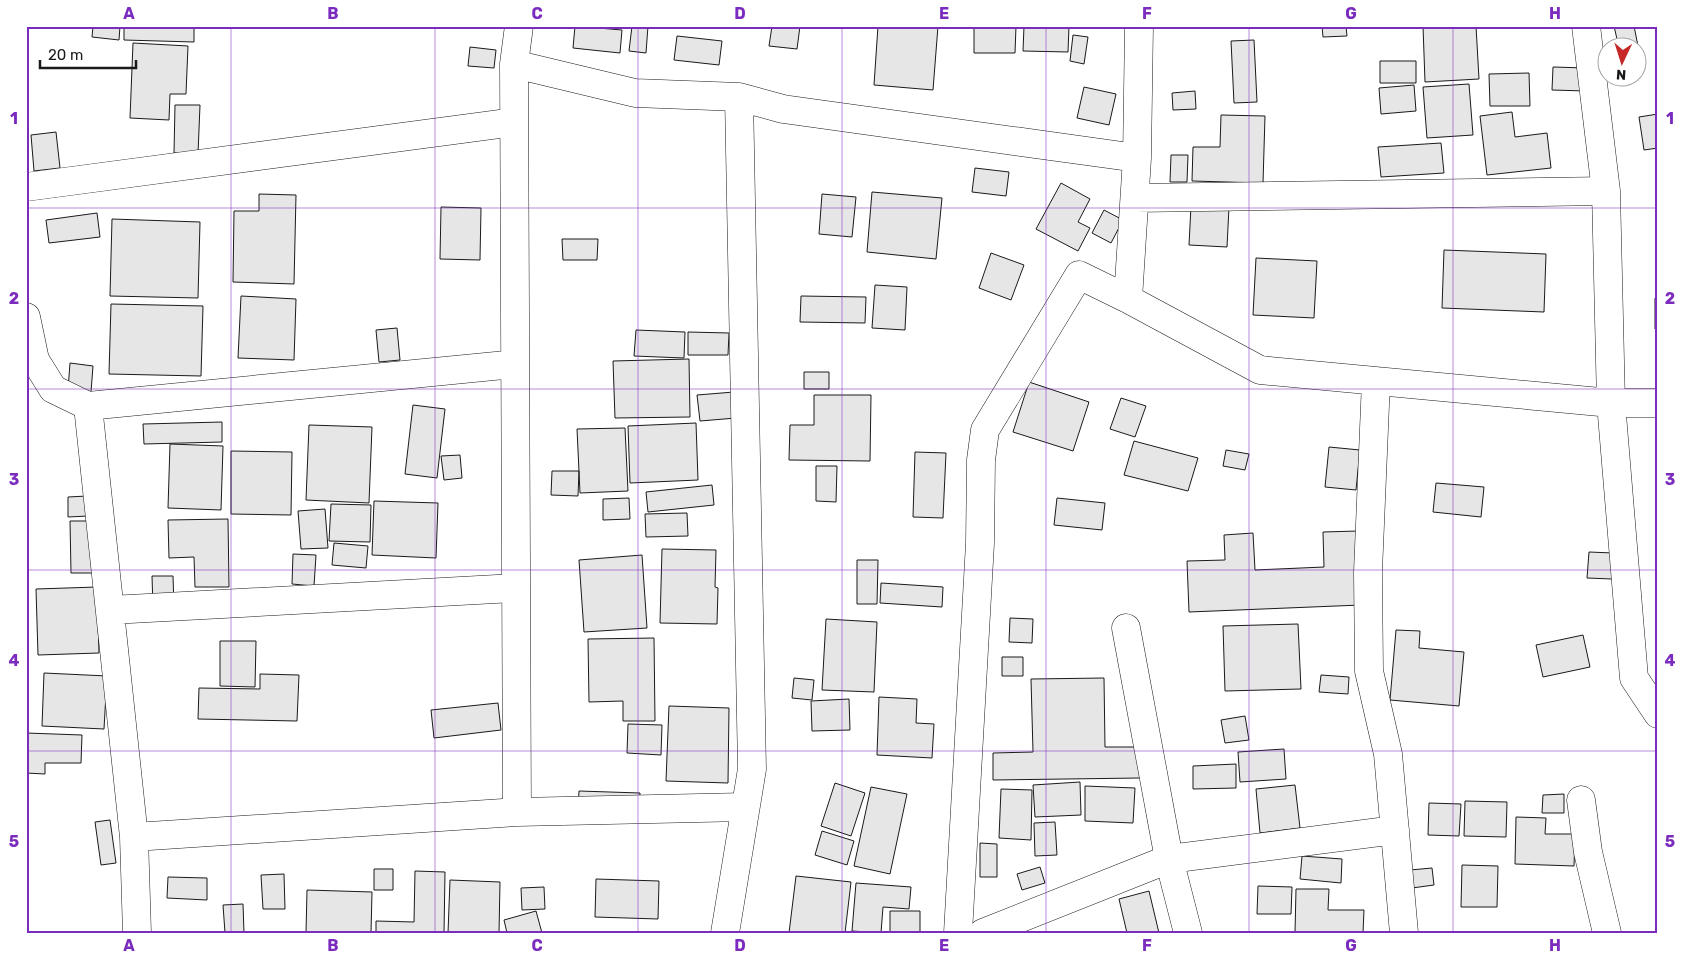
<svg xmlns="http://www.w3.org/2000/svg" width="1684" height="959" viewBox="0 0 1684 959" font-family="Rubik,sans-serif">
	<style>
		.building { fill: #e6e6e6; stroke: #1a1a1a }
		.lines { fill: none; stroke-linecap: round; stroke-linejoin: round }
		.minor-casing { stroke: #1a1a1a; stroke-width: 29 }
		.minor { stroke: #fff; stroke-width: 28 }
		.grid { fill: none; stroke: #7b2cbf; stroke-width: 1; stroke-opacity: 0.55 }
		.neatline { fill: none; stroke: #7b2cbf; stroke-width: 2 }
		.grid-label { font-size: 16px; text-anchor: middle; font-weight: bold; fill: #7b2cbf }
	</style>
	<rect width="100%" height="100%" fill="#fff"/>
	<path class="building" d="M93,26h27l-1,14 -27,-3z
		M124,26h70v16l-70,-2z
		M575,26l47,4 -2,23 -47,-5z
		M632,26h16l-2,27 -17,-2z
		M772,26h28l-3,23 -28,-3z
		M878,26h60l-5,64 -59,-5z
		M974,26h42l-1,27h-41z
		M1024,26h45l-1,26 -45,-1z
		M1322,26h24l1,10 -24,1z
		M1423,26h53l3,53 -54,3z
		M1614,26h20l4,20 -19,2z
		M1073,35l15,2 -4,27 -14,-3z
		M677,36l45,5 -3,24 -45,-5z
		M1254,40l3,62 -23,1 -3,-62z
		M133,43l55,3 -2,48h-16l-1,26 -39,-2z
		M470,47l26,3 -2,18 -26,-2z
		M1380,61h36v22h-36z
		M1553,67l33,1v23l-34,-1z
		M1529,73l1,33h-40l-1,-32z
		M1469,84l4,51 -46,3 -4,-51z
		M1414,85l2,26 -35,3 -2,-26z
		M1084,87l32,7 -7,31 -32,-7z
		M1195,91l1,18 -23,1 -1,-17z
		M175,105h25l-2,49 -24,-1z
		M1512,112l3,25 32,-4 4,35 -64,7 -7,-59z
		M1658,114v34l-14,2 -5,-33z
		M1221,115l44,1 -2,67 -71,-2 1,-34h27z
		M56,132l4,36 -26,3 -3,-36z
		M1441,143l3,30 -63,4 -3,-30z
		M1171,155h17l-1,27h-17z
		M975,168l34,4 -3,24 -34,-4z
		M1061,183l29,16 -12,23 12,6 -12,23 -42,-22z
		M872,192l70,6 -6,61 -69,-7z
		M259,194l37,1 -2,89 -61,-2 1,-71h25z
		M822,194l34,3 -4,40 -33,-3z
		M1191,206l38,1 -2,40 -38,-2z
		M441,207l40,1 -1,52 -40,-1z
		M1104,210l19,10 -12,23 -19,-10z
		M97,213l3,24 -51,6 -3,-23z
		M112,219l88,3 -2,76 -88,-2z
		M562,239h36l-1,21h-34z
		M1444,250l102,4 -2,58 -102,-4z
		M991,253l33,12 -13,35 -32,-12z
		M1256,258l61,3 -3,57 -61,-3z
		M875,285l32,2 -2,43 -33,-2z
		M241,296l55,3 -2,61 -56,-2z
		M801,296l65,1 -1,26 -65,-1z
		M1655,298h3v31h-3z
		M111,304l92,2 -2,70 -92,-2z
		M397,328l3,32 -21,2 -3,-32z
		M636,330l49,2 -1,26 -50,-2z
		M688,332l41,1 -1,22h-40z
		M689,359l1,58 -75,1 -2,-57z
		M70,363l23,3 -2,26 -23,-2z
		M804,372h25v17h-25z
		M1029,382l60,20 -16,49 -60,-19z
		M734,392l2,26 -36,3 -3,-26z
		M814,395h57l-1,66 -81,-1 1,-35h24z
		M1121,398l25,8 -11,31 -25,-8z
		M413,405l32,4 -8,69 -32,-4z
		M222,422v20l-78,2 -1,-20z
		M696,423l2,57 -68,3 -2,-57z
		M309,425l63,2 -3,76 -63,-3z
		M625,428l3,63 -48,2 -3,-64z
		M1134,441l64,17 -10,33 -64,-16z
		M170,444l53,2 -2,64 -53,-2z
		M1329,447l31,3 -4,40 -31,-3z
		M1226,450l23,4 -4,16 -22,-4z
		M231,451l61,1 -1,63 -60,-1z
		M915,452l31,1 -3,65 -30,-1z
		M460,455l2,23 -18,2 -3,-24z
		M816,466h21l-1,36 -20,-1z
		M552,471h27l-1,25 -27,-1z
		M1436,483l48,4 -3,30 -48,-5z
		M712,485l2,20 -66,7 -2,-20z
		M87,496l1,20 -20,1v-20z
		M629,498l1,21 -27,1v-21z
		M1057,498l48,5 -3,27 -48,-5z
		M374,501l64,2 -2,55 -64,-3z
		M331,504l40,1 -1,37 -41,-1z
		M325,509l3,39 -27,1 -3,-38z
		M687,513l1,23 -42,1 -1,-23z
		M228,519l1,68h-34l-1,-30 -25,1 -1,-38z
		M70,521h23l1,52h-23z
		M1358,531l3,74 -172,7 -2,-51 38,-1 -1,-25 29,-2 2,37 69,-3 -1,-35z
		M334,543l34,3 -2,22 -34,-3z
		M662,549l54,1 -1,37 3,1 -1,36 -57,-1z
		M1589,552l24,1 -1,26 -25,-1z
		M293,554l23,1 -2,31 -22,-2z
		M642,555l5,73 -63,4 -5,-72z
		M857,560h21l-1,44h-20z
		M152,576h21l1,32h-21z
		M881,583l62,4 -1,20 -62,-4z
		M97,587l2,66 -61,2 -2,-66z
		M1010,618l23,1 -1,24 -23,-1z
		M826,619l51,3 -3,70 -52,-2z
		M1298,624l3,65 -76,2 -2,-65z
		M1396,630l24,1 -1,17 45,4 -5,54 -69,-6z
		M1583,635l7,32 -47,10 -7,-32z
		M654,638l1,83h-32v-20l-34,1 -1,-63z
		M220,641h36l-1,46 -35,-1z
		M1002,657h21v19h-21z
		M44,673l63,3 -3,53 -62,-3z
		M260,674l39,1 -2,46 -99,-2 1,-31 61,1z
		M1321,675l28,2 -1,17 -29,-2z
		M794,678l20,2 -2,20 -20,-2z
		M1104,678l1,69h34l1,31 -147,2v-27l40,-1 -2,-73z
		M879,697l38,2 -1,24 18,1 -2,34 -55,-3z
		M849,699l1,31 -38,1 -1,-30z
		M498,703l3,27 -67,8 -3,-28z
		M669,706l60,2 -1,75 -62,-2z
		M1245,716l4,24 -24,3 -4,-23z
		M628,724l34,1 -1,30 -34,-2z
		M26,733l56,2 -1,28h-36v11l-19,-1z
		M1284,749l2,30 -46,3 -2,-30z
		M1236,764v24l-43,1v-23z
		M1080,782l1,33 -46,2 -2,-32z
		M835,783l30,10 -14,43 -30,-10z
		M1295,785l5,43 -40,5 -4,-44z
		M1085,786l50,2 -2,35 -48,-2z
		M871,787l36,7 -17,80 -36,-8z
		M1001,789l31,1 -1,50 -32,-2z
		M579,791l61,2 -1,19 -61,-2z
		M1564,794v19h-22l1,-18z
		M1465,801l42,1 -1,35 -42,-1z
		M1429,803l32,1 -2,32 -31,-1z
		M1516,817l30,1 -1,16h30l-1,32 -59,-2z
		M110,820l6,43 -15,2 -6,-43z
		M1055,822l2,33 -22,1 -1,-33z
		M822,831l32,10 -7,24 -32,-10z
		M980,843l17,1v33h-17z
		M1302,856l40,3 -1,24 -41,-4z
		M1462,865l36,1 -1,41h-36z
		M1040,867l5,16 -23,7 -5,-16z
		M1432,868l2,17 -22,3 -2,-18z
		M374,869h19v21h-19z
		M415,871l30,1 -1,61h-68v-12l38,1z
		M284,874l1,35h-22l-2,-34z
		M796,876l55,6 -6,51h-56z
		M168,877l39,1v22l-40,-2z
		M596,879l63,2 -1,38 -63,-2z
		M450,880l50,2 -1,51h-51z
		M856,883l55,4 -2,22 -26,-2 -2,26 -29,-2z
		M1258,886l34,1 -1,27h-34z
		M544,887l1,22 -23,1 -1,-22z
		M1296,889h33l-1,21h36l-1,23h-68z
		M307,890l65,2 -1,41h-65z
		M1149,891l10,42h-32l-8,-34z
		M243,904l1,29h-19l-2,-28z
		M536,911l6,22h-35l-3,-13z
		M890,911h30v22h-30z"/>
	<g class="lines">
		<defs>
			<path id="minor" d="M1586,26l20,165 5,212 23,275 24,36
				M514,64l121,29 104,4 44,12 354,49
				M26,187l488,-65
				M1135,198l471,-7
				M1128,299l9,-141 2,-132
				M26,317l9,43 18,29 35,17 46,431 3,96
				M1376,381l-8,191 1,99 19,83 16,179
				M88,406l427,-42
				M111,610l405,-22
				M1126,628l43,231 19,74
				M1581,800l7,52 19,81
				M517,812l-3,-748 5,-38
				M134,837l383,-25 228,-5
				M725,933l27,-164 -13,-672
				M958,933l22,-390 1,-83 4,-30 94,-155 49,24 132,71 351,33h47
				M983,933l186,-74 226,-29"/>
		</defs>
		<use href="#minor" class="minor-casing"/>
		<use href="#minor" class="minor"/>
	</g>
	<path class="grid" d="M231,26v907M435,26v907M638,26v907M842,26v907M1046,26v907M1249,26v907M1453,26v907M26,208h1632M26,389h1632M26,570h1632M26,751h1632"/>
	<rect width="1684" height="959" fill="none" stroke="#ffffff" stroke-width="55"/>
	<g transform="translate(1622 62) rotate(184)"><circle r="24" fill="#ffffff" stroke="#a3a3a3"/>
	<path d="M0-4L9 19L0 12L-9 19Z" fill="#c62828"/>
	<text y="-8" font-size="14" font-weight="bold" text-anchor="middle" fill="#1a1a1a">N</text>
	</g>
	<path d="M40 60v8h96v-8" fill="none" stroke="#1a1a1a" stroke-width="2.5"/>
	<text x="48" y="60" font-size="15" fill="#1a1a1a" stroke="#ffffff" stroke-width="4" paint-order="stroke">20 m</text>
	<rect x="28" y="28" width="1628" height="904" class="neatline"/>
	<g class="grid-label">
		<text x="129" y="19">A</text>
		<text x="333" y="19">B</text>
		<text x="537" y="19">C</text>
		<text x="740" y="19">D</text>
		<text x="944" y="19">E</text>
		<text x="1147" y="19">F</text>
		<text x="1351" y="19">G</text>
		<text x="1555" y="19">H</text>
		<text x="14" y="124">1</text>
		<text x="1670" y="124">1</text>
		<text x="14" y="304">2</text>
		<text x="1670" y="304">2</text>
		<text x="14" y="485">3</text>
		<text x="1670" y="485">3</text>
		<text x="14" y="666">4</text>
		<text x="1670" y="666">4</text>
		<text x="14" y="847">5</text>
		<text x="1670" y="847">5</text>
		<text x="129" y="951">A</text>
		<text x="333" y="951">B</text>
		<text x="537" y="951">C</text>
		<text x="740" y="951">D</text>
		<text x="944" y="951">E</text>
		<text x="1147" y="951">F</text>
		<text x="1351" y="951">G</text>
		<text x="1555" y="951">H</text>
	</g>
</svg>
